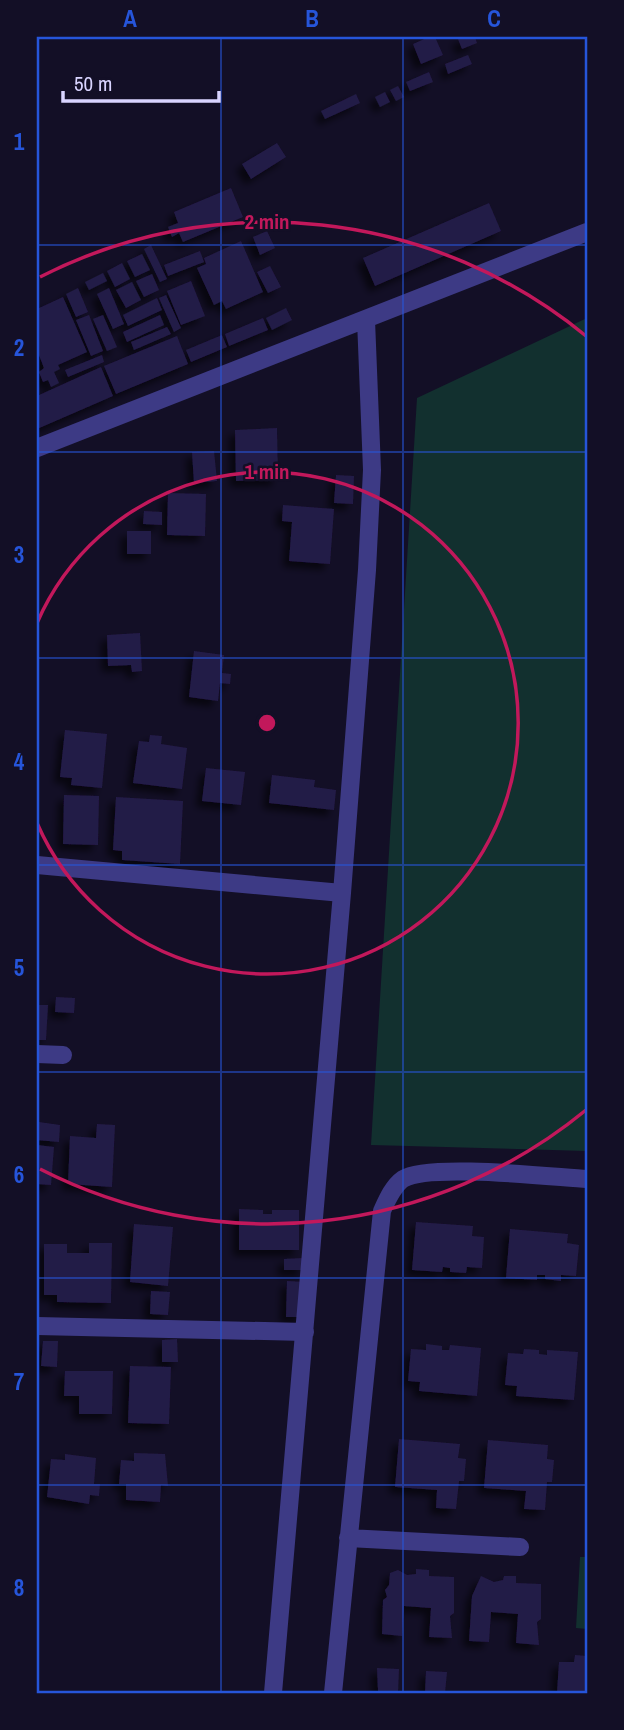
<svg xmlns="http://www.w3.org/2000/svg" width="624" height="1730" viewBox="0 0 624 1730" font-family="'Archivo Narrow',sans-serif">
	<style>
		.green { fill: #12302f }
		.building { fill: #241b47; filter: url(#shadow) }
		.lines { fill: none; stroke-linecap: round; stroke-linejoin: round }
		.minor { stroke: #3d3a85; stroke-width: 18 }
		.grid { fill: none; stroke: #2655da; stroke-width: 2; stroke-opacity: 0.55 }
		.ring { fill: none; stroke: #c2185b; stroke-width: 3.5 }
		.centre { fill: #c2185b; stroke: #130f26; stroke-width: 3.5 }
		.ring-label { font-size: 21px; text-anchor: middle; font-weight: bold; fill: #c2185b; stroke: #130f26; stroke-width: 5; stroke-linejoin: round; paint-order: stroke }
		.neatline { fill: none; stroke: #2655da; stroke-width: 2.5 }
		.grid-label { font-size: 23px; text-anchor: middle; font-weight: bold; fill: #2655da }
	</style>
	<defs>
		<filter id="shadow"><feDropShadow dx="-6" dy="6" stdDeviation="3.5" flood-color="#0009"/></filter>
	</defs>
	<rect width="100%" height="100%" fill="#130f26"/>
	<path class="green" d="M587,318v833l-216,-6 46,-747z
		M580,1557h7v72l-11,-1z"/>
	<path class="building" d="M429,37h6l8,18 -22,9 -8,-20z
		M463,37h12l2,6 -15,6 -4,-10z
		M468,55l4,9 -24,10 -3,-10z
		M429,72l4,10 -23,9 -4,-9z
		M398,86l6,11 -8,4 -6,-11z
		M385,92l5,10 -10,5 -5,-10z
		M356,94l4,9 -35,16 -4,-8z
		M277,143l9,14 -35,22 -9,-15z
		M231,188l12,29 -60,25 -4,-9 -7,4 -4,-10 10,-4 -4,-11z
		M489,203l12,28 -126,55 -12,-28z
		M267,231l8,17 -15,7 -7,-18z
		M241,241l22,51 -37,17 -4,-8 -8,4 -17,-37 9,-4 -2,-6z
		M151,245l16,34 -7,3 -16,-33z
		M200,251l4,11 -36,14 -4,-11z
		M142,254l8,16 -15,7 -8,-16z
		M122,263l8,16 -15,8 -8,-16z
		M270,266l11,21 -13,6 -11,-21z
		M103,273l4,8 -18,9 -4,-8z
		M152,274l7,16 -15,7 -8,-16z
		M191,281l14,35 -24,9 -14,-34z
		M132,282l9,18 -15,8 -10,-18z
		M78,288l10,24 -12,5 -10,-23z
		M109,288l15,36 -11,5 -16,-35z
		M166,295l15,33 -7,4 -15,-34z
		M63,297l24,55 -29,13 2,4 -6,3 5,11 -8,4 -3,-7 -5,2 -4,-10 5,-4 -7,-18v-41z
		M157,298l5,12 -34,16 -5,-11z
		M286,308l6,12 -20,10 -6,-12z
		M89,315l14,36 -12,5 -15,-36z
		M103,315l14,32 -10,4 -14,-32z
		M160,315l4,10 -37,17 -4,-10z
		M263,318l5,12 -39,16 -4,-12z
		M167,327l4,7 -37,16 -3,-8z
		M222,335l5,12 -36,15 -5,-12z
		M177,336l11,28 -72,30 -12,-28z
		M102,355l2,7 -36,15 -3,-7z
		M101,367l12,29 -76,33v-33z
		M277,428l1,52 -42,1 -1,-51z
		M214,451l3,30 -23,2 -2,-31z
		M336,475l18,1 -1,28 -19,-1z
		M168,493l38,1 -1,42 -38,-1z
		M283,505l51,4 -4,55 -41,-3 3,-39 -10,-1z
		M144,511l18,1v13l-19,-1z
		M127,531h24v23h-24z
		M140,633l2,38 -10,1 -1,-7 -23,1 -1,-31z
		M194,651l30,4 -2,18 9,1 -1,10 -10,-1 -2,18 -29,-4z
		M65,730l42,4 -5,54 -31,-3 1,-7 -12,-1z
		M150,735l12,1 -1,8 26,4 -5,41 -49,-6 6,-42 10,1z
		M206,768l39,4 -4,33 -39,-4z
		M272,775l43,5 -1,7 22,3 -2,20 -65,-7z
		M64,795l35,1 -1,49 -35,-1z
		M116,797l67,4 -3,63 -58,-4v-9l-9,-1z
		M56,997l19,1 -1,15 -19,-1z
		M37,1005h11l-2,35h-9z
		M39,1122l21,3 -1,17 -22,-2z
		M97,1124l18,1 -3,62 -44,-3 2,-48 26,2z
		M37,1145l17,2 -3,38 -14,-1z
		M239,1209l24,1v4h9v-4h27v40h-60z
		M416,1222l57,4 -1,10 12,1 -2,31 -15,-1 -1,6 -16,-1v-4l-7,-1 -1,5 -30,-2z
		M134,1224l39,3 -5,59 -38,-4z
		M510,1229l58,5 -1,9 12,2 -3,31 -15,-1v6l-16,-2v-4h-8v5l-31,-2z
		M89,1243h23l-1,60 -54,-1v-7h-13v-51h23v9h22z
		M303,1258l1,12h-20v-11z
		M287,1281l18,1 -2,35h-17z
		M151,1291l19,1 -2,23 -18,-1z
		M177,1339l1,23h-16v-22z
		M43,1341h15l-1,26 -16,-1z
		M426,1344l16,2v4h7l1,-5 31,3 -4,48 -58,-5 1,-9 -12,-1 3,-32 15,1z
		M524,1349l15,1v4l8,1v-5l31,2 -4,48 -58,-4 1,-10 -12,-1 3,-32 15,1z
		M130,1366l41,1 -2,57 -41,-1z
		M65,1371h48l-1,43h-33v-18h-15z
		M399,1439l61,5 -2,14 8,1 -2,22h-5l-3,28 -20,-1 1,-18 -42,-3z
		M488,1440l60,5 -1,14 7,1 -2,22h-5l-2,28 -21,-1 2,-18 -42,-3z
		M134,1453l31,1 3,32 -7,-1 -1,17 -34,-2v-16h-7l2,-24 13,1z
		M65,1454l31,4 -2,26h6l-1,12 -9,-1 -1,9 -42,-7 4,-38 14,1z
		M416,1569l13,1v6l25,1v36l-4,3 2,22 -23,-1 2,-29 -27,-2 -2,30 -20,-2 1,-34 4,-3 -2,-7 4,-5 1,-12 8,-3 9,5 9,-1z
		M481,1576l13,6 9,-2 1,-4h12v7l25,1v35l-4,3 2,23 -23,-2 2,-29 -27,-2 -2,30 -20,-1 3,-45z
		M575,1655l12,1v37h-30l2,-31h15z
		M377,1668l22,1 -1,24h-23l3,-2z
		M426,1671l21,1 -2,21h-20z"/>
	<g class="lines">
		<path class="minor" d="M37,448l550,-216
			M37,865l305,28
			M37,1054l26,1
			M37,1326l268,6
			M348,1538l172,9
			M273,1693l69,-800 25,-323 5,-100 -6,-150
			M333,1693l49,-482c5,-11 11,-25 21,-32 25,-16 149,-2 184,0"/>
	</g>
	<path class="grid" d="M221,37v1656M403,37v1656M37,245h550M37,452h550M37,658h550M37,865h550M37,1072h550M37,1278h550M37,1485h550"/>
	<g class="ring">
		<path d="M37 623A251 251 0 1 1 37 823"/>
		<path d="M586 1110A501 501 0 0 1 40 1169M40 277A501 501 0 0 1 586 336"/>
	</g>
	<circle cx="267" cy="723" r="10" class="centre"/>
	<g class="ring-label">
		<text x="267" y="229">2 min</text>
		<text x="267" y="479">1 min</text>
	</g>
	<rect width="624" height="1730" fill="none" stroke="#130f26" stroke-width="77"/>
	<path d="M63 91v10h156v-10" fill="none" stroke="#d9d4ff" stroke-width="3.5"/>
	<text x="74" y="91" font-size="21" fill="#d9d4ff" stroke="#130f26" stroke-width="5" paint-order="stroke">50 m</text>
	<rect x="38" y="38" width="548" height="1654" class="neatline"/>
	<g class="grid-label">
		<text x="130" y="27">A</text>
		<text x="312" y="27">B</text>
		<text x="494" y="27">C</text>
		<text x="19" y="150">1</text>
		<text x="19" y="356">2</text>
		<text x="19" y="563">3</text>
		<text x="19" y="770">4</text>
		<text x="19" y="976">5</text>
		<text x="19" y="1183">6</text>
		<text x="19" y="1390">7</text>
		<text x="19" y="1596">8</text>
	</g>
</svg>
